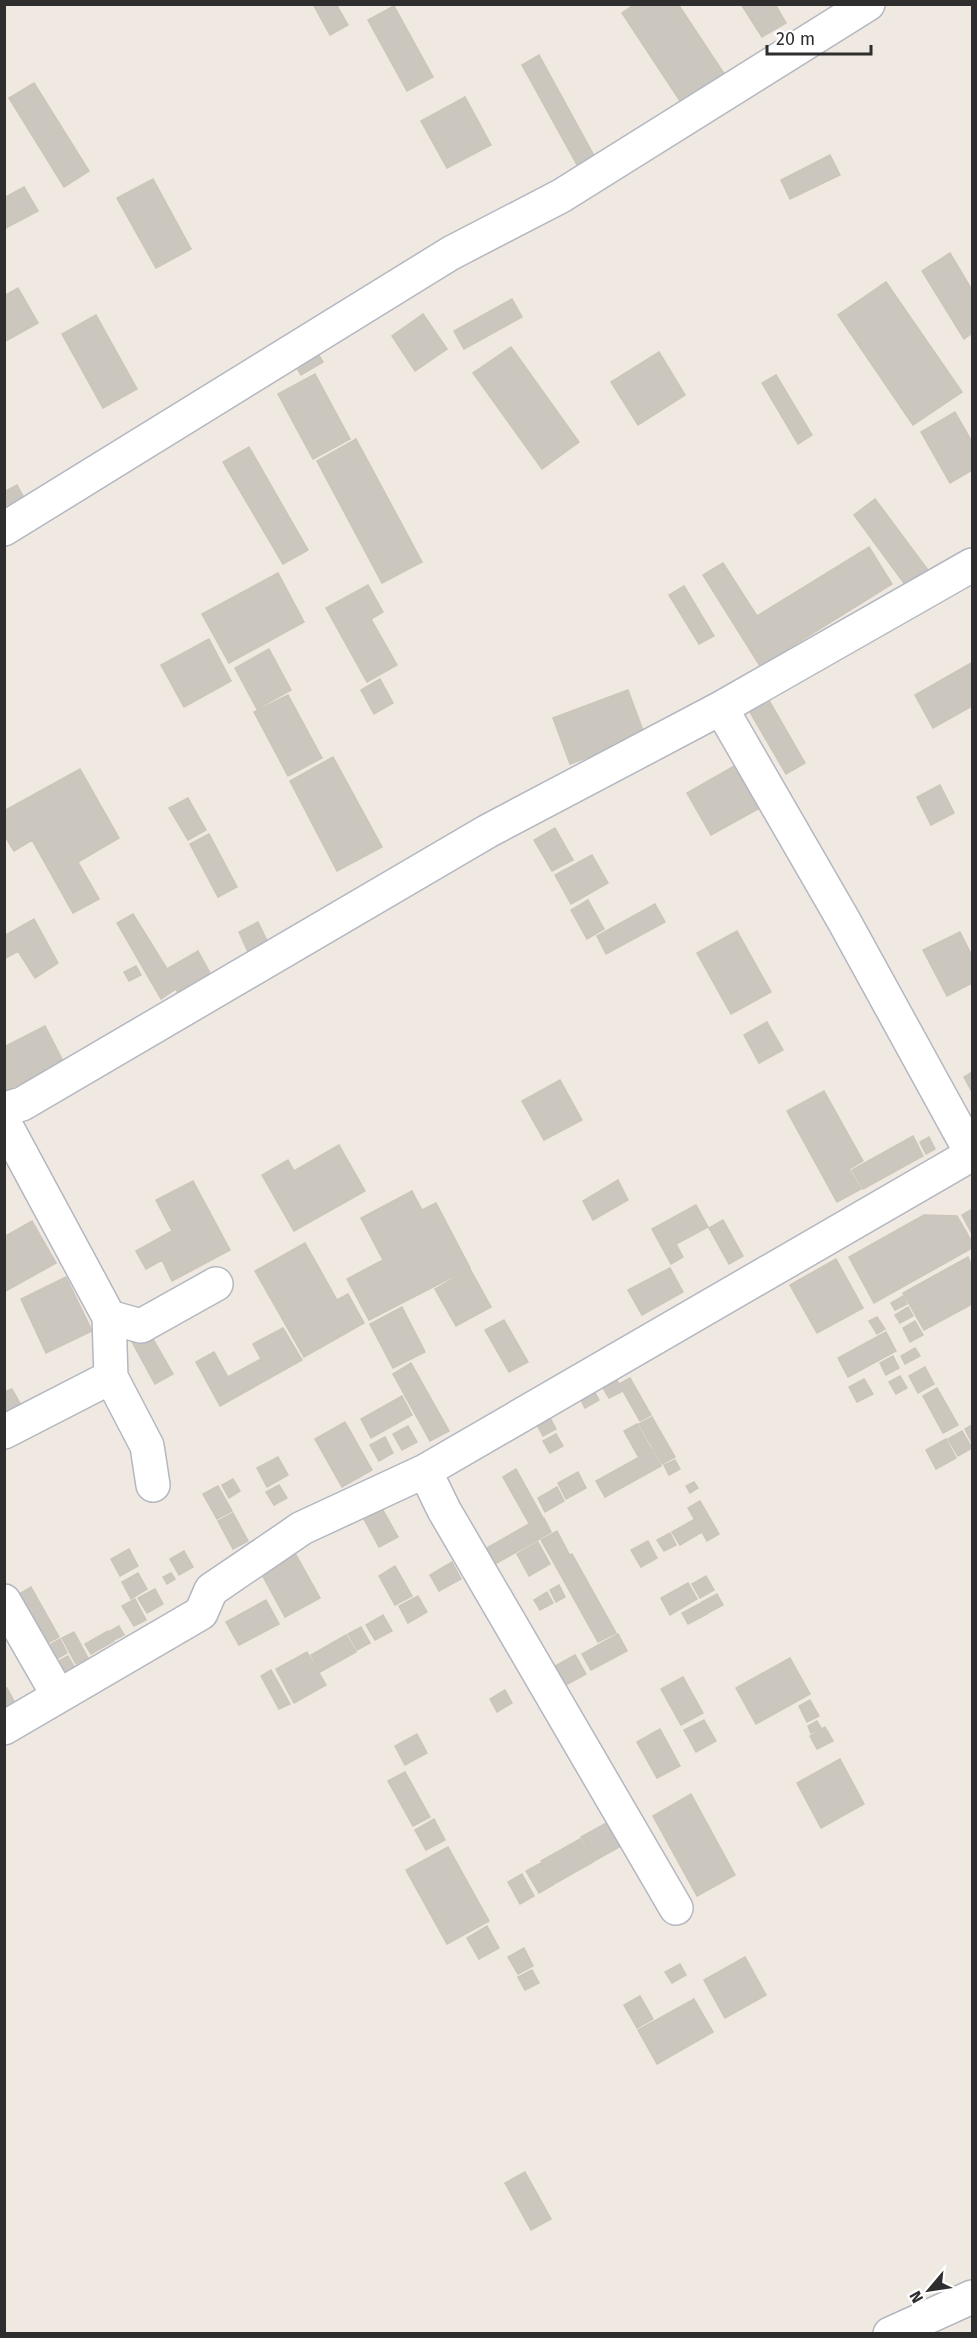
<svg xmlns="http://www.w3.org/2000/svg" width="977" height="2338" viewBox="0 0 977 2338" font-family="'Fira Sans',sans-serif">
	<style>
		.building { fill: #cbc7bf; stroke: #cbc5ba; stroke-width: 1.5 }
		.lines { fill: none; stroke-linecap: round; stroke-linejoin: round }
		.minor-casing { stroke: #b4b7c1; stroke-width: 36 }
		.minor { stroke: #fff; stroke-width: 33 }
	</style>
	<rect width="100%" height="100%" fill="#efe9e1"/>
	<path class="building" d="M313,4h23l12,21 -18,10z
		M635,4h43l49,74 -43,29 -62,-94z
		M741,4h34l11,19 -24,14z
		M394,6l39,71 -26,14 -39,-71z
		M539,55l59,108 -17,9 -59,-107z
		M34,83l55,88 -25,16 -55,-89z
		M465,97l26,48 -44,23 -26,-47z
		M830,155l10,20 -50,24 -9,-19z
		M153,179l38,70 -35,19 -39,-70z
		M24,187l14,24 -34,18v-31z
		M950,253l22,37v43l-8,6 -42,-68z
		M886,282l76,110 -49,33 -75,-110z
		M18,288l20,35 -34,19v-46z
		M512,299l10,18 -58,32 -10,-18z
		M423,314l24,35 -32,22 -23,-35z
		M96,315l41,74 -34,19 -41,-74z
		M511,347l68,95 -37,27 -69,-96z
		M315,349l8,13 -22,13 -7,-12z
		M659,352l26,43 -47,30 -27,-43z
		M315,374l35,65 -37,20 -35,-65z
		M776,375l36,60 -14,9 -36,-61z
		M955,412l17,30v28l-22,13 -29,-51z
		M356,439l66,123 -40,21 -65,-122z
		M249,447l59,103 -25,14 -60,-102z
		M17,485l11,20 -24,13v-26z
		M875,499l56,75 -22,16 -55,-75z
		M869,547l23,37 -132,82 -57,-91 20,-12 34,53z
		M278,573l26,49 -75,41 -27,-49z
		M368,585l15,27 -12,7 26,46 -30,17 -41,-74z
		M684,586l30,50 -15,8 -30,-49z
		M209,639l22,42 -47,26 -23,-42z
		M269,649l22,41 -34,19 -22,-41z
		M971,663l1,43 -39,22 -18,-33z
		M380,679l13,24 -19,11 -13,-24z
		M628,690l17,46 -75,28 -17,-46z
		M288,695l34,63 -34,18 -34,-64z
		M766,695l39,68 -19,11 -39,-67z
		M333,757l49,90 -45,24 -47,-90z
		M743,761l24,43 -56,31 -24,-42z
		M80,769l39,69 -41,24 21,37 -26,14 -41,-73 -18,11 -10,-16v-24z
		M940,785l14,28 -23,12 -14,-28z
		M188,798l18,32 -18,10 -19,-32z
		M555,828l18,32 -21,11 -18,-31z
		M209,834l28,53 -19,10 -28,-53z
		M592,855l16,28 -37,21 -16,-29z
		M588,900l16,29 -17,10 -16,-29z
		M655,904l10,18 -59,32 -9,-18z
		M133,914l34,55 31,-18 13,24 -32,20 -3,-6 -15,10 -44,-76z
		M34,919l24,44 -23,15 -17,-27 -14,8v-23z
		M258,922l11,23 -20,9 -10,-22z
		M737,931l34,61 -40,22 -34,-61z
		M960,932l12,24v27l-25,13 -24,-46z
		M136,966l5,9 -12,6 -5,-9z
		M767,1022l16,28 -24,13 -15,-28z
		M45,1026l18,35 -59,31v-45z
		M972,1072v20l-8,-15z
		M560,1080l22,40 -38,20 -22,-39z
		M824,1091l39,70 -14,8 12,20 -24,13 -50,-91z
		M913,1136l10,20 -60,33 -11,-19z
		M929,1137l6,12 -9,5 -6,-12z
		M339,1145l26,46 -71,40 -32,-56 26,-15 6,11z
		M618,1180l10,20 -35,20 -10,-19z
		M193,1181l37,69 -58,31 -10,-21 -16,9 -10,-18 36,-20 -16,-31z
		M412,1191l10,19 14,-7 34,65 -101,52 -22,-41 36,-19 -22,-42z
		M696,1205l12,22 -32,17 7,13 -12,7 -19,-35z
		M972,1209v25l-10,-19z
		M924,1215l33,1 15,26v6l-98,55 -25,-46z
		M723,1220l20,36 -14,8 -20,-36z
		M32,1221l24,42 -52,29v-55z
		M305,1243l32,57 11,-6 16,29 -60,34 -49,-86z
		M968,1257l4,9v38l-48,26 -21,-37z
		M836,1259l27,49 -46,25 -27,-48z
		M670,1268l13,24 -41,23 -14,-25z
		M470,1269l21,38 -35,19 -21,-37z
		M66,1277l26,54 -46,22 -25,-54z
		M903,1296l4,8 -12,6 -4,-7z
		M402,1307l23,45 -32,16 -23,-44z
		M908,1307l5,9 -13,7 -5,-8z
		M877,1317l8,12 -8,5 -8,-13z
		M504,1320l24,42 -19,10 -24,-42z
		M915,1321l8,14 -13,7 -7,-14z
		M283,1328l19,32 -82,46 -24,-44 18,-10 14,25 33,-18 -8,-15z
		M148,1330l25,44 -18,10 -24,-44z
		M886,1332l10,19 -48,26 -10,-19z
		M915,1348l5,8 -15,8 -4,-8z
		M893,1356l6,12 -13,7 -6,-12z
		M411,1363l38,68 -19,10 -37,-67z
		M925,1367l9,17 -16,9 -9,-17z
		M900,1376l7,12 -11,6 -7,-12z
		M630,1378l21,37 -11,6 -21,-37z
		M616,1379l7,12 -14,7 -7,-12z
		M864,1379l9,15 -16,8 -8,-15z
		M937,1388l21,37 -15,8 -20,-37z
		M12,1389l14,25 -22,11v-33z
		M593,1389l6,11 -14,8 -6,-12z
		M402,1396l10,19 -41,23 -10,-19z
		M549,1416l7,13 -13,7 -7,-13z
		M652,1417l23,40 -13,7 -23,-40z
		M345,1422l27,48 -30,17 -27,-48z
		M637,1424l14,25 -13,7 -14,-25z
		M972,1425v18l-7,-14z
		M408,1426l9,16 -15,8 -9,-16z
		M962,1431l10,17 -14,8 -10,-17z
		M556,1434l7,12 -13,7 -7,-12z
		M385,1437l8,16 -14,8 -9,-16z
		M946,1439l10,19 -20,11 -10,-19z
		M652,1450l9,16 -56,31 -9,-16z
		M278,1457l10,18 -21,12 -10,-19z
		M675,1460l5,9 -11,6 -5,-10z
		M516,1469l27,49 -13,7 -27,-48z
		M578,1472l8,16 -20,11 -8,-16z
		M233,1479l7,12 -11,7 -7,-13z
		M694,1482l4,6 -8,5 -4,-7z
		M279,1485l8,13 -13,7 -8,-13z
		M218,1486l14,25 -15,8 -14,-25z
		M557,1487l7,14 -19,11 -7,-14z
		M375,1496l23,41 -19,10 -22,-41z
		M700,1501l19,33 -12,7 -19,-33z
		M233,1513l15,28 -15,8 -15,-28z
		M544,1518l7,14 -12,7 -8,-14z
		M695,1519l7,13 -22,13 -8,-13z
		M529,1524l9,16 -45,25 -8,-16z
		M557,1531l12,23 -15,9 -13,-23z
		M670,1533l6,12 -12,6 -7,-11z
		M648,1541l9,17 -16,9 -10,-17z
		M538,1542l12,22 -21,12 -12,-22z
		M129,1549l9,17 -18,10 -9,-17z
		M184,1551l9,16 -14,8 -9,-16z
		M295,1553l25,45 -35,19 -25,-46z
		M572,1554l44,79 -18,9 -44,-79z
		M452,1562l9,17 -22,12 -9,-16z
		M395,1566l17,30 -17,9 -16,-29z
		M138,1573l9,16 -16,10 -9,-17z
		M171,1573l4,6 -8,5 -4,-7z
		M706,1576l8,14 -14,8 -8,-14z
		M688,1583l9,16 -27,16 -9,-17z
		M559,1585l6,12 -9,5 -6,-12z
		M31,1587l28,50 -17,9 -28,-49z
		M155,1589l8,15 -16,9 -9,-15z
		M547,1592l6,11 -13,7 -6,-10z
		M717,1594l6,11 -15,8 -6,-11z
		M418,1596l9,16 -19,11 -9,-17z
		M135,1599l11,21 -12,6 -12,-20z
		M266,1600l13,24 -40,21 -13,-23z
		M701,1603l6,11 -19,10 -6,-11z
		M383,1615l9,16 -17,9 -9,-15z
		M119,1626l5,9 -10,5 -4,-9z
		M361,1627l9,16 -13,7 -9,-16z
		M108,1631l6,10 -23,13 -6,-10z
		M74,1632l14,26 -12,6 -14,-26z
		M618,1634l9,17 -36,19 -9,-16z
		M346,1635l10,17 -36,20 -9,-17z
		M60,1639l7,14 -16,9 -7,-14z
		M307,1652l19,33 -32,18 -18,-34z
		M575,1655l11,19 -20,11 -11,-19z
		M68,1656l8,14 -14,7 -7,-14z
		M790,1658l20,36 -54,30 -20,-36z
		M271,1670l19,34 -11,5 -18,-33z
		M683,1677l20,36 -22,12 -20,-36z
		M7,1688l9,17 -12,6v-22z
		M505,1690l7,13 -15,9 -7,-13z
		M810,1700l9,16 -12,6 -8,-16z
		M704,1720l12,21 -20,11 -12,-22z
		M817,1721l4,7 -10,5 -3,-7z
		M825,1727l8,14 -16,8 -7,-13z
		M660,1729l20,37 -23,12 -20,-36z
		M417,1734l10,19 -22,12 -10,-19z
		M840,1759l24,45 -43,24 -24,-45z
		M405,1772l25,45 -17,9 -25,-45z
		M691,1794l44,81 -38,21 -44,-80z
		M619,1816l13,24 -38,21 -13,-24z
		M434,1819l11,21 -19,10 -11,-20z
		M580,1839l13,23 -39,22 -13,-23z
		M448,1847l41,74 -42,23 -41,-74z
		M541,1863l12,22 -14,8 -13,-22z
		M522,1874l12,22 -14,8 -12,-22z
		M487,1926l12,22 -20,11 -12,-21z
		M524,1948l9,18 -15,8 -10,-17z
		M745,1957l21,38 -41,23 -21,-38z
		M680,1964l6,11 -14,8 -7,-11z
		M532,1970l7,13 -14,7 -7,-13z
		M640,1996l13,23 -16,9 -13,-23z
		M694,1999l19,33 -56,32 -19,-34z
		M525,2172l26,47 -20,11 -26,-47z"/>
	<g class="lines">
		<defs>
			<path id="minor" d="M4,529l447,-276 110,-57 307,-192
				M721,708l123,213 128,233
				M4,1109l18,-5 466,-273 233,-123 251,-143
				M4,1122l105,195 2,60 -107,55
				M109,1317l32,9 75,-42
				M111,1377l36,69 6,39
				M425,1471l19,39 232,398
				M4,1601l54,94
				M4,1728l197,-115 10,-23 91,-62 123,-57 547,-317
				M890,2334l82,-37"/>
		</defs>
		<use href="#minor" class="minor-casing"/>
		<use href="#minor" class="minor"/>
	</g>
	<rect width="977" height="2338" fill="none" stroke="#2e2e2e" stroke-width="12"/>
	<g transform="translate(929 2290) rotate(241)" stroke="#ffffff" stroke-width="4.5" paint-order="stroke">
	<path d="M0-4.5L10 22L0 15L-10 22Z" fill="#2e2e2e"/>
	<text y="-9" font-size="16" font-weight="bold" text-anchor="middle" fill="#2e2e2e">N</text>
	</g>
	<path d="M767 45v9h104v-9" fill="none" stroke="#2e2e2e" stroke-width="3"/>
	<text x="776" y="45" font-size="18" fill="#2e2e2e" stroke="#ffffff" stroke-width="4.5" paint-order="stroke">20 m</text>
</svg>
